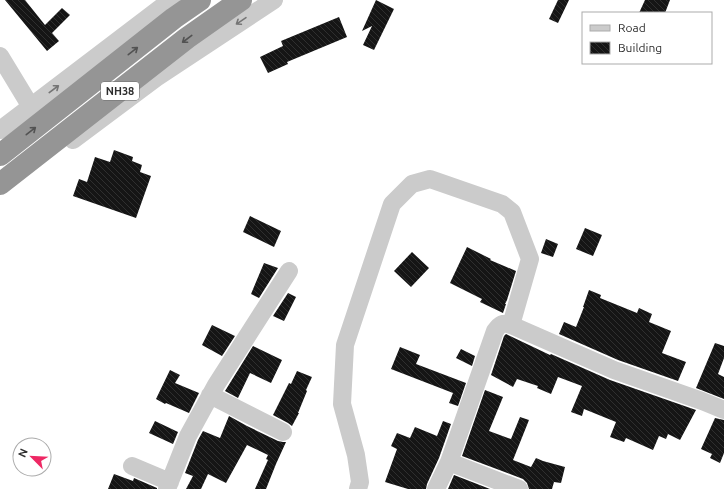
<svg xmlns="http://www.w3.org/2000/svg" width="724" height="489" viewBox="0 0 724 489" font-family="Ubuntu,sans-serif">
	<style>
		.building { fill: url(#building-back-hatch) }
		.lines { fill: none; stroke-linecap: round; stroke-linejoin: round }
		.minor { stroke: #cbcbcb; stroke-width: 18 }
		.highway { stroke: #959595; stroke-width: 22 }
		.oneway { stroke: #757575 }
		.oneway2 { stroke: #525252 }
		.labels { text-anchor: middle; stroke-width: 4; stroke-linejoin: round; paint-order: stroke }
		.shield { fill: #fff; stroke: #6d6d6d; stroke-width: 1 }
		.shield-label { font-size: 11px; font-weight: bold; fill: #2e2e2e }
	</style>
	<defs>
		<pattern id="building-back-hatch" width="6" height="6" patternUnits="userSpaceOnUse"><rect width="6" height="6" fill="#151515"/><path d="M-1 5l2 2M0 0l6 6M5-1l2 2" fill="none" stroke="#2f2f2f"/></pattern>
	</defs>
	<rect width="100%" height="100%" fill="#fff"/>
	<path class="building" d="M5,0h20l20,25 17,-17 8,7 -18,18 7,8 -12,10z
		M376,0l18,9 -20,41 -11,-5 9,-19 -10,5z
		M558,0h11l-11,23 -9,-4z
		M645,0h25l-5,13h-26z
		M339,17l8,20 -60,25 1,2 -20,9 -8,-16 23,-11 -2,-5z
		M114,150l19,7 -1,4 10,4 -2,7 11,4 -15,42 -63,-22 6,-17 8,3 8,-25 15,5z
		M250,216l31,15 -7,16 -31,-15z
		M585,228l17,7 -9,21 -17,-7z
		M546,239l12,5 -5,13 -12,-4z
		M467,247l24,12 -1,1 26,11 -9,29 -2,4h1l-3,9 -23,-11 2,-3 -32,-16z
		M412,252l17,16 -18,19 -17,-16z
		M264,263l14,5 -19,30 -8,-4z
		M589,290l12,5 -1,3 37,15 2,-5 13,6 -3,8 22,9 -9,22 24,9 -8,19 -60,-21 -59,-26 5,-12 12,5 8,-20h-1z
		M288,293l8,4 -12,24 -11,-5z
		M212,325l23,11 -13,20 -20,-11z
		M506,334l44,21 1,-1 59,26 86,30 -16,30 -12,-6 -2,5 -7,-3 -6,14 -27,-12 -2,4 -14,-5 6,-15 -32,-13 -2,7 -11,-4 11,-26 -24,-9 -7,17 -14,-6 1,-2 -21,-7 -4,8 -22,-12 13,-39z
		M715,343l9,3v12l-6,16 6,3v22l-28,-11z
		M253,346l29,14 -11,23 -21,-10 -12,25 -13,-7z
		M400,347l20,8 -4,9 50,19 -8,23 -9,-3 4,-10 -62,-24z
		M461,349l14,7 -3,10 -16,-8z
		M170,370l10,5 -5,8 24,10 -10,20 -23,-10 -1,1 -9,-5z
		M297,371l15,6 -6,13 1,1 -9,22h1l-7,13 -4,-3 -15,-8 16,-32 2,1z
		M485,390l18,7 -14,34 22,8 9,-22 9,3 -16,40 18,7 5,-9 7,3 22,6 -4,16 -7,-1 -2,7h-23l-2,-6 -4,-4 -61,-23z
		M229,416l18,10 31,15 5,1h3l-10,22 -10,25h-11l13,-29 -2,-1 2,-4 -21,-10 -21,38 -18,-9 -7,15h-15l7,-13 -8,-3 13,-33 5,-9 17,7z
		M715,418l9,2v33l-4,10 -10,-5 2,-4 -11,-5z
		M155,421l23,11 -5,12 -24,-11z
		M443,421l8,3 -12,34 -12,26 -1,5h-18l-23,-7 12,-33 -6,-3 6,-13 13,5 5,-11 22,9z
		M114,474l19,7 1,-3 23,10v1h-49z
		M454,475l36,14h-42z"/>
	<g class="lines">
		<path class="minor" d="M0,56l31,51
			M0,130l171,-130
			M73,140l83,-62 118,-78
			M210,395l73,37
			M449,462l70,27
			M132,466l38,16
			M167,489l21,-53 28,-51 73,-114
			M358,489l2,-7 -4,-27 -14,-51 3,-59 47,-141 20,-20 18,-5 72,25 10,8 18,47 -19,66
			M436,489l13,-27 46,-131c5,-7 8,-9 16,-6l103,45 88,31 22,9"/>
		<path class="highway" d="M0,155l174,-137 26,-18
			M0,184l187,-146 54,-38"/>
	</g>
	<defs><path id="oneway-shaft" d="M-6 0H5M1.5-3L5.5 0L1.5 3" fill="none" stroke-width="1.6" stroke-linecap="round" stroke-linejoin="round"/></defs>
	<g class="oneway">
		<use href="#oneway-shaft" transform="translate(241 21) rotate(146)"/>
		<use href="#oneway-shaft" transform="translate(54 89) rotate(-37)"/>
	</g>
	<g class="oneway2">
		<use href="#oneway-shaft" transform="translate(187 39) rotate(143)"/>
		<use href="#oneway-shaft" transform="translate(133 51) rotate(-38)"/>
		<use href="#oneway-shaft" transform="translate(31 131) rotate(-38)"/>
	</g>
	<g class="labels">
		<rect class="shield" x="101" y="82" width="38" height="18" rx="3"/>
		<g class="shield-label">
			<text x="120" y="95">NH38</text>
		</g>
	</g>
	<rect x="582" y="12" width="130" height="52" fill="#ffffff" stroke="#ababab"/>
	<rect x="590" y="25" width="20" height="6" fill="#cbcbcb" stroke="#ababab"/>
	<text x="618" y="32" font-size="12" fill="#2e2e2e">Road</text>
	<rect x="590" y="42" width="20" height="12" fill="url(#building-back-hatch)" stroke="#ababab"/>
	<text x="618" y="52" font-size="12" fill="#2e2e2e">Building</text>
	<g transform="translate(32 457) rotate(294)"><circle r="19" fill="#ffffff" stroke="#ababab"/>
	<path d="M0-3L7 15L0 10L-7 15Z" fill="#ee2864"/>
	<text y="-6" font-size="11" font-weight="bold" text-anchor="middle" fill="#2e2e2e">N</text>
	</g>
</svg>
